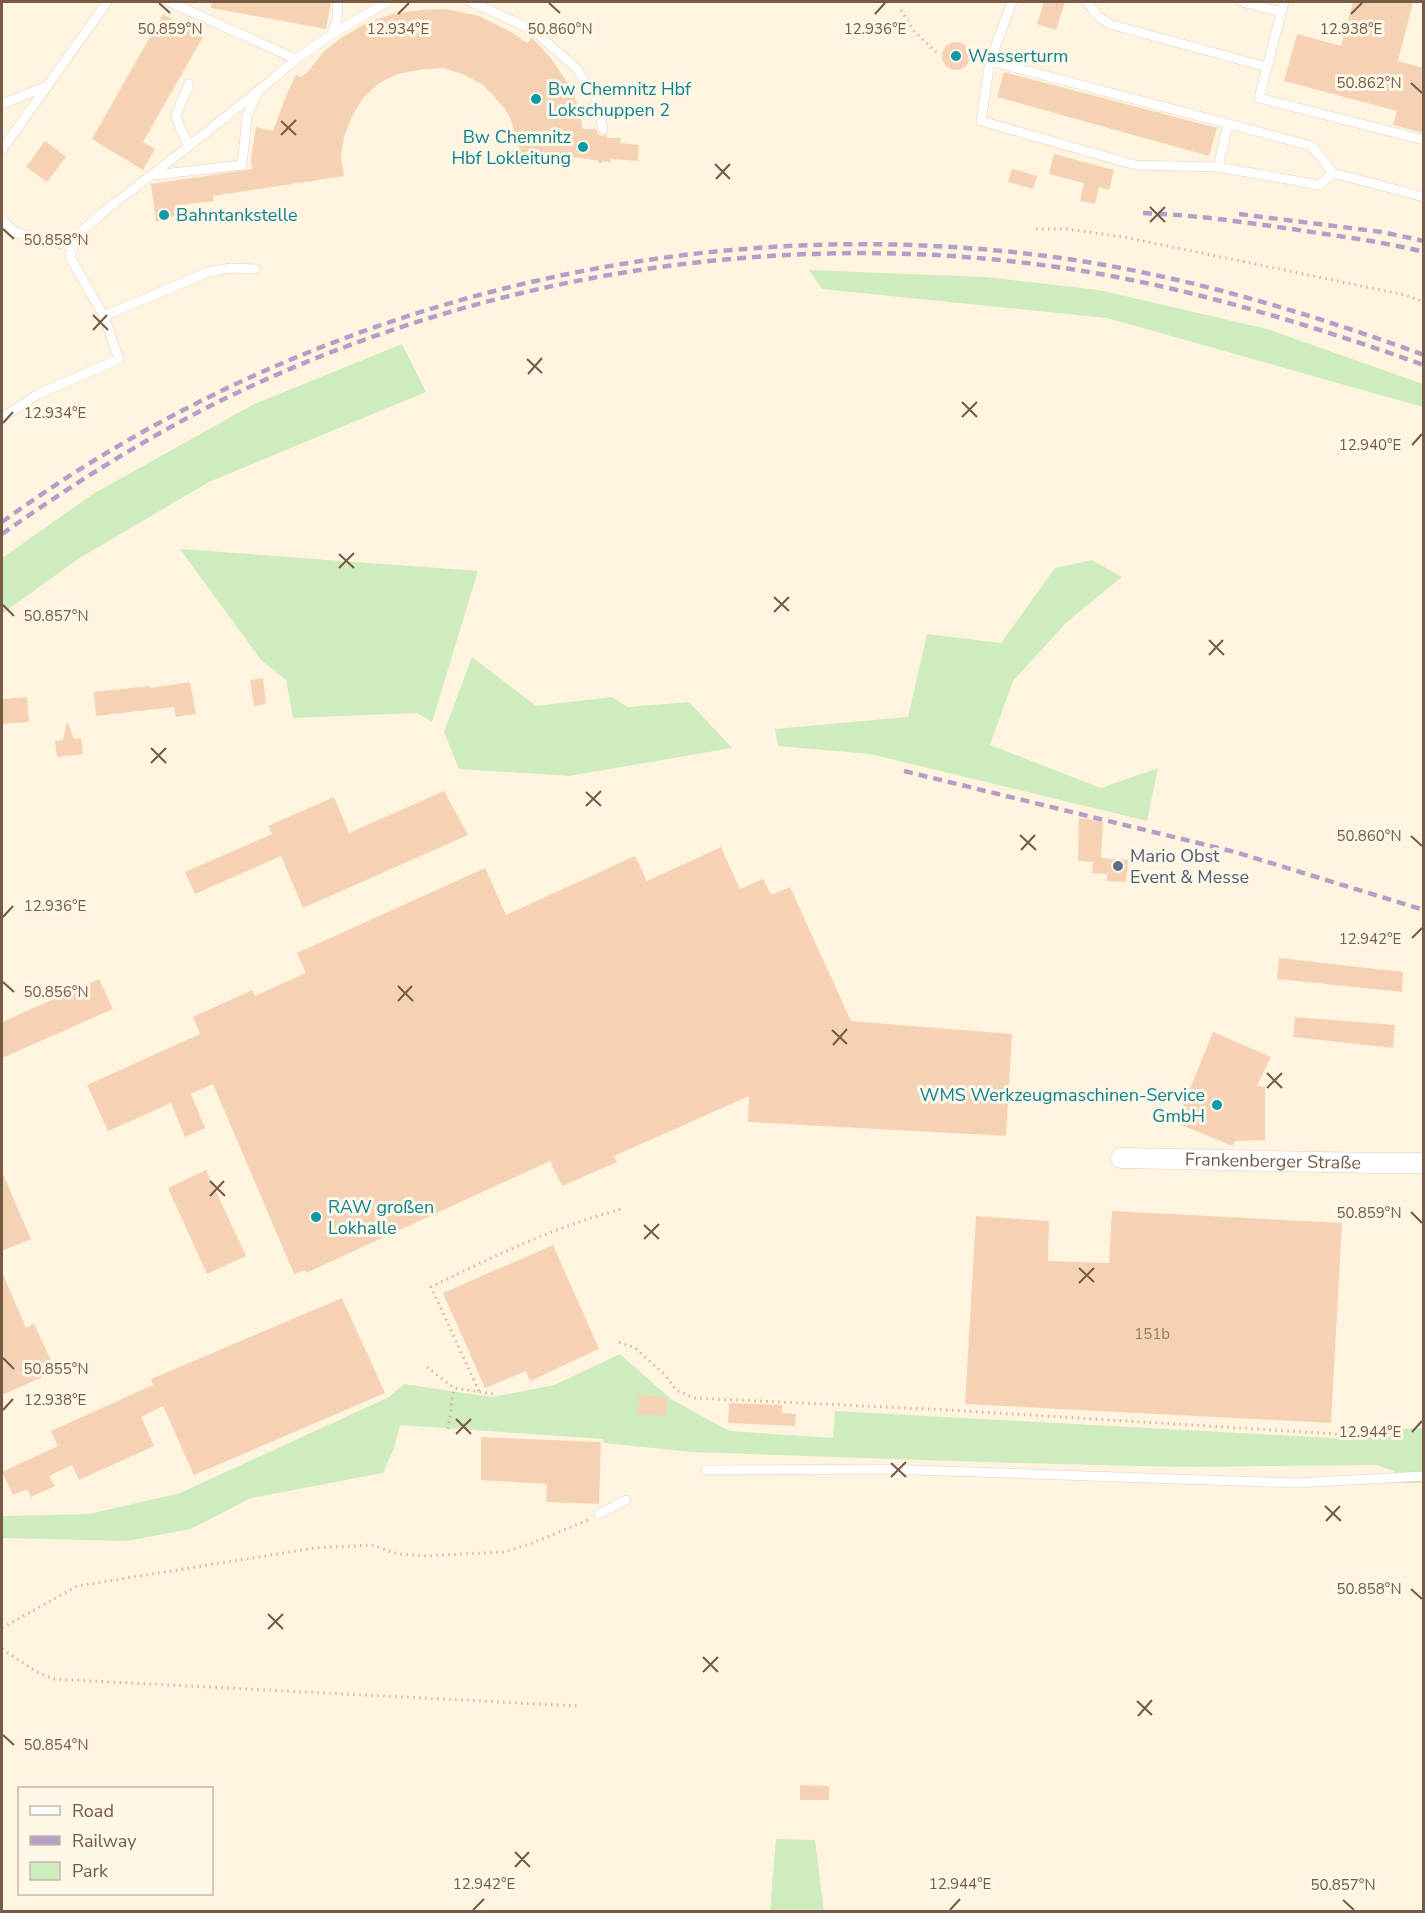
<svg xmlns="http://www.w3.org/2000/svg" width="1425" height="1913" viewBox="0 0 1425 1913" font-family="'Nunito Sans',sans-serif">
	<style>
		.green { fill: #ceecbd }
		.building { fill: #f6d2b5 }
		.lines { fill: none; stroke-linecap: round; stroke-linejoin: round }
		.service-casing { stroke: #e3d0bb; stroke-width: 10 }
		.minor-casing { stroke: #e3d0bb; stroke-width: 21 }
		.path { stroke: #dab698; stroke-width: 3; stroke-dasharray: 1.5 4.5; stroke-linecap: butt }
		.service { stroke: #fff; stroke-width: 9 }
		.minor { stroke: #fff; stroke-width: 20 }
		.rail { stroke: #b79ec8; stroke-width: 4.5; stroke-dasharray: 9 6; stroke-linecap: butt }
		.ticks { fill: none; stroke: #775a45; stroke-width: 2 }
		.culture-dot { fill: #0f9aa8; stroke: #fff7e8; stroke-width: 2 }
		.service-dot { fill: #5c6f8a; stroke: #fff7e8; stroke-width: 2 }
		.labels { text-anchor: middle; stroke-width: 6; stroke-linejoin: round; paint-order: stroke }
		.number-label { font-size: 15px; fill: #977861 }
		.culture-label { font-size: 18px; fill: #0d838f; stroke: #fff7e8; text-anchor: start }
		.service-label { font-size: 18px; fill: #4e5e75; stroke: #fff7e8; text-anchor: start }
		.street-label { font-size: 18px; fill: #775a45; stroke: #fff7e8 }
		.ticks-label { font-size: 15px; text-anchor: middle; fill: #775a45; stroke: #fff7e8; stroke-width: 6; stroke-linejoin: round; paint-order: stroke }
	</style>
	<rect width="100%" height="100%" fill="#fef4e0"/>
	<path class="green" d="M809,270l176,7 114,13 168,39 156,55v23l-316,-89 -285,-29z
		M402,344l24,48 -217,90 -131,77 -76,55v-56l91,-64 159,-89z
		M180,549l298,22 -46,151 -15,-9 -124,5 -7,-38 -25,-20z
		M1092,560l30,17 -56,46 -53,58 -23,64 111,43 57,-20 -11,53 -277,-67 -92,-8 -3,-17 133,-12 19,-83 74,9 54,-75z
		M472,657l64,49 76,-9 15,10 62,-5 43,46 -163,28 -110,-7 -15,-37z
		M620,1354l51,45 58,32 104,7 2,-27 516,28 39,-10 33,-1v55h-26l-3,-12 -18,-6 -190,2 -173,-4 -321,-11 -88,-9 -1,-4 -203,-14 -6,23 -11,25 -132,25 -60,31 -64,12 -125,-3v-22l87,-2 91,-21 209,-96 15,-13 88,13 62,-12z
		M776,1839l39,1 9,71h-54z"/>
	<path class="building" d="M212,2h119l-5,27 -115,-21z
		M1044,2h21l-9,28 -19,-6z
		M1353,2h60l-15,59 26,7v65l-31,-8 4,-14 -113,-30 13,-47 44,12z
		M446,9l33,7 34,17 14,10 5,-5 18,19 21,31 10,27 1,14h14l2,5 3,2 5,-1 1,3h14l-1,5 19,2 -1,16 -27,-2 -1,3 -10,-1 -37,-6 -54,8 -2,-11 12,-4 -8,-28 -6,-11 -14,-16 -8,-8 -20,-11 -21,-6 -23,2 -21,4 -11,5 -9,5 -15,14 -11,18 -8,21 -3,20 3,19 -131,20 1,5 -34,4 3,8 -27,9 -5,-38 101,-15 -1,-11 5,-31 17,4 14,-37 9,-19 5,2 7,-5 15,-20 18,-14 27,-16 25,-8 27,-4z
		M163,14l40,23 -60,105 12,7 -12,21 -51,-31z
		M942 56a14 14 0 1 1 28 0a14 14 0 1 1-28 0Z
		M1004,72l213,56 -8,28 -212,-59z
		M45,141l21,16 -19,25 -21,-15z
		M1054,154l60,16 -5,20 -10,-3 -4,17 -15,-3 4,-18 -35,-9z
		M1012,169l25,7 -4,13 -25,-7z
		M263,678l3,26 -12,2 -4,-26z
		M190,682l6,32 -20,3 -2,-10 -78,9 -2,-24 56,-6v2z
		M27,697l2,25 -27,2v-25z
		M67,721l7,18 7,-1 2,16 -26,3 -2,-16 8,-1z
		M444,791l24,44 -165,73 -22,-52 -86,38 -10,-22 87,-38 -4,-8 66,-29 15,36z
		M1079,818l24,3 -2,37 27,2 -2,22 -19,-1v-7l-15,-1 1,-11 -15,-1z
		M721,847l19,42 23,-10 8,16 19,-8 61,134 161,13 -6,102 -258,-14 1,-26 -135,60 3,6 -55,24 -12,-25 -244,112 -1,-3 -11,4 -81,-190 -22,10 14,34 -20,9 -14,-34 -63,28 -21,-46 113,-51 -7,-17 59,-27 3,6 51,-23 -9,-20 188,-85 21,47 129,-59 12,25z
		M1279,958l124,14 -1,20 -125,-13z
		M99,979l14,30 -111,49v-36z
		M1295,1017l100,8 -2,23 -100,-11z
		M1213,1032l58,25 -14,29 8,1v53l-30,1 -2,5 -57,-23z
		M206,1170l40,86 -39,18 -39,-86z
		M2,1172l29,67 -29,12z
		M1112,1211l230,12 -11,200 -366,-19 11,-188 73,5 -1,40 61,2z
		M553,1245l46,104 -69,32 -4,-10 -41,17 -42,-95z
		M2,1272l24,56 8,-4 22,47 -54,24z
		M342,1298l43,95 -191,82 -31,-69 -22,11 13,29 -75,34 -7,-15 -23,11 6,10 -24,11 -4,-8 -14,6 -11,-23 56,-26 -7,-15 102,-46 -2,-6z
		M639,1395l28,2 -1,19 -28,-2z
		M729,1403l53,2v8l14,1 -1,12 -67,-3z
		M481,1437l120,5 -2,62 -53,-2 1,-18 -66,-4z
		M800,1785l29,1v14h-29z"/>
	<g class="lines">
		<defs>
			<path id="service" d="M169,2l127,57
				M471,2l62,28 44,39 20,31 6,29
				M1012,2l-22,59 -9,60 154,44 83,2 101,18 14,-12
				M1087,2l10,13 12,9 158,43
				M1242,2l39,10
				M1284,2l-25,96 165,42
				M332,34l55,-32
				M990,61l322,85 21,27 91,24
				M189,84l-13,31 4,12 9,19
				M2,104l43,-17
				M2,150l105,-148
				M1218,167l10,-43
				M154,175l88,-10 5,-49 10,-23
				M2,220l13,12 58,15
				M104,316l-34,-59 6,-21 30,-26 83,-64 85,-68 22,-19 36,-25 5,-14 1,-18
				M2,418l36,-24 81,-35 -15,-43 104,-44 23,-4 24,1
				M706,1470l179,-1 412,14 127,-7
				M599,1514l27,-14"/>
			<g id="minor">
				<path id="s1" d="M1121,1158l252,5h51"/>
			</g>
		</defs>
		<use href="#service" class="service-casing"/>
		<use href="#minor" class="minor-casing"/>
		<path class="path" d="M901,10l13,21 23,22
			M600,161v4
			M1036,229h31l62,9 276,57 19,7
			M619,1342l16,6 30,27 11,15 18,8 255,12 388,24 21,-7
			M427,1367l27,21 39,6
			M479,1391l-48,-104c61,-30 125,-61 191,-78
			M448,1429l6,-41
			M2,1628l75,-42 238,-38 56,-3 27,9 26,2 79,-4 27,-8 60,-25
			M2,1649l35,23 16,7 525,27"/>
		<use href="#service" class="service"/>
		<use href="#minor" class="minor"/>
		<path class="rail" d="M1143,213c55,2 108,10 162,18 40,6 79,11 119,21
			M1239,214l143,18 42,9
			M2,522c303,-220 688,-316 1059,-264 125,18 245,54 363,97
			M2,534c65,-46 133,-89 204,-126 272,-138 600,-188 900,-133 108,20 213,53 318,90
			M904,771l331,81 189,58"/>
	</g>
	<path class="ticks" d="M159,3l11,10M549,3l11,10M398,14l11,-11M875,14l10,-11M1351,14l11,-11M1411,83l11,10M281,121l15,14M281,135l15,-15M715,164l15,15M716,179l14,-15M1150,207l15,15M1150,222l15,-15M3,229l11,10M93,315l15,15M93,330l14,-15M527,359l15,14M528,374l14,-16M962,402l15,15M962,417l15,-15M3,423l10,-11M1412,445l10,-11M339,554l15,14M339,568l15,-15M774,597l15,14M3,605l11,11M774,612l15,-15M1209,640l15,15M1209,655l14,-15M151,748l15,15M151,763l15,-15M586,792l15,14M586,806l15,-15M1020,835l16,15M1411,836l11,10M1021,850l14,-15M3,917l10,-11M1412,938l10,-10M3,982l11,10M398,986l15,15M398,1001l14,-15M832,1030l15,14M833,1045l14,-16M1267,1073l15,15M1267,1088l15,-15M210,1181l15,15M210,1196l14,-15M1411,1212l11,11M644,1225l15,14M644,1239l15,-15M1079,1268l15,14M1079,1283l15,-15M3,1358l11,11M3,1410l10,-11M456,1419l15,15M1412,1432l10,-11M456,1434l15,-15M891,1463l15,14M891,1477l15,-15M1325,1506l16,15M1326,1521l14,-15M1411,1589l11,10M268,1614l15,15M268,1629l15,-15M703,1657l15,15M703,1672l15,-15M1137,1701l15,14M1138,1716l14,-16M3,1735l11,10M515,1852l15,15M515,1867l14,-15M1343,1900l11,10M473,1910l11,-11M950,1910l10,-11"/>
	<g class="culture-dot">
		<circle cx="956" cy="56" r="6"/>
		<circle cx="536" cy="99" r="6"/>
		<circle cx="583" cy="147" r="6"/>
		<circle cx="164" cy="215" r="6"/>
		<circle cx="1217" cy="1105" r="6"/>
		<circle cx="316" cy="1217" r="6"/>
	</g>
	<circle class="service-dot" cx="1118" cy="866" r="6"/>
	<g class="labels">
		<g class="number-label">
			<text x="1152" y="1339">151b</text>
		</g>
		<g class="culture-label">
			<text x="968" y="62">Wasserturm</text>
			<text x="548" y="95">Bw Chemnitz Hbf<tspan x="548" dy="21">Lokschuppen 2</tspan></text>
			<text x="571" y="143" text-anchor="end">Bw Chemnitz<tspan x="571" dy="21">Hbf Lokleitung</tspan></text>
			<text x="176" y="221">Bahntankstelle</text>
			<text x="1205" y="1101" text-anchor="end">WMS Werkzeugmaschinen-Service<tspan x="1205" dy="21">GmbH</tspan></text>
			<text x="328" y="1213">RAW großen<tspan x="328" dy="21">Lokhalle</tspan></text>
		</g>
		<g class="service-label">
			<text x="1130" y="862">Mario Obst<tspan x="1130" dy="21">Event &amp; Messe</tspan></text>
		</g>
		<g class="street-label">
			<text dy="6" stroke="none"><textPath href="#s1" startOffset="152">Frankenberger Straße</textPath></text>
		</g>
	</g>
	<g class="ticks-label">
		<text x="170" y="34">50.859°N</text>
		<text x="560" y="34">50.860°N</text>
		<text x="398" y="34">12.934°E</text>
		<text x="875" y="34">12.936°E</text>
		<text x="1351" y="34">12.938°E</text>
		<text x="1369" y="88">50.862°N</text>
		<text x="56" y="245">50.858°N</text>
		<text x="55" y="418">12.934°E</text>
		<text x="1370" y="450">12.940°E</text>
		<text x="56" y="621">50.857°N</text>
		<text x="1369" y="841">50.860°N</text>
		<text x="55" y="911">12.936°E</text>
		<text x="1370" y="944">12.942°E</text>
		<text x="56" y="997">50.856°N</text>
		<text x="1369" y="1218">50.859°N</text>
		<text x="56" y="1374">50.855°N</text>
		<text x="55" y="1405">12.938°E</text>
		<text x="1370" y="1437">12.944°E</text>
		<text x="1369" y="1594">50.858°N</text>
		<text x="56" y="1750">50.854°N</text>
		<text x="484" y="1889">12.942°E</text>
		<text x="960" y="1889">12.944°E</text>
		<text x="1343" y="1890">50.857°N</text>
	</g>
	<rect width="1425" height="1913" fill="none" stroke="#775a45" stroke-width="6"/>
	<rect x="18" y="1787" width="195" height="108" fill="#fff7e8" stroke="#c9b8a7" stroke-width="1.5"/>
	<rect x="30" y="1806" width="30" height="9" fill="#ffffff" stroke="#c9b8a7" stroke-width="1.5"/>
	<text x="72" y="1817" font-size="18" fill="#775a45">Road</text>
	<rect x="30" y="1836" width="30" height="9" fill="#b79ec8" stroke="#c9b8a7" stroke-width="1.5"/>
	<text x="72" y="1847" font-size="18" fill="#775a45">Railway</text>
	<rect x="30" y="1862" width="30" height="18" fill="#ceecbd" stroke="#c9b8a7" stroke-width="1.5"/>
	<text x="72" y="1877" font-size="18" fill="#775a45">Park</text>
</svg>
